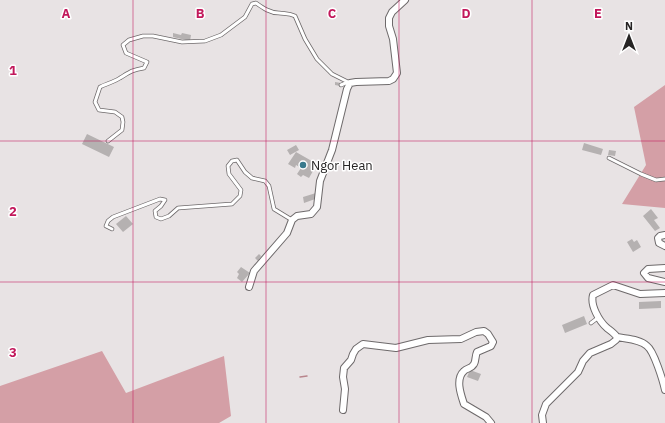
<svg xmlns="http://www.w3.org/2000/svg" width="665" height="423" viewBox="0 0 665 423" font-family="'IBM Plex Sans',sans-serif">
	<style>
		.forest { fill: #d49fa6 }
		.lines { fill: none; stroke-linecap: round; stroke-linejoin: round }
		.stream { stroke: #b8858c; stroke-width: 1.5 }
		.building { fill: #b5b1b1 }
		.service-casing { stroke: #6e6a6b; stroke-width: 4.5 }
		.minor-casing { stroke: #6e6a6b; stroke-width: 8 }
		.service { stroke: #fff; stroke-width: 3 }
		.minor { stroke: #fff; stroke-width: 6 }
		.grid { fill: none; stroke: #c2185b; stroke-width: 1; stroke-opacity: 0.55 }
		.poi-dot { fill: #397a8d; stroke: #fff; stroke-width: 1.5 }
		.labels { text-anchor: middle; stroke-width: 3; stroke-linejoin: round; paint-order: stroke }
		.poi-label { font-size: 13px; fill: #262424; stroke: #fff; text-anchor: start }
		.grid-label { font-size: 13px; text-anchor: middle; font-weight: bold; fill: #c2185b; stroke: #fff; stroke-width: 3; stroke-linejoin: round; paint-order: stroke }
	</style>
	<rect width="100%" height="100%" fill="#e8e3e4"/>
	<path class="forest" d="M665,85v123l-43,-4 24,-39 -12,-58z
		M102,351l24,42 98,-37 7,60 -12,7h-219v-37z"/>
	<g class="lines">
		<path class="stream" d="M300,377l7,-1"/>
	</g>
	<path class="building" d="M173,33l8,2 1,-2 9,2 -1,6 -17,-4z
		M335,82l6,1 -1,3 -5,-1z
		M87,134l27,13 -5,10 -27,-13z
		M584,143l19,6 -2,6 -19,-5z
		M296,145l3,5 -9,5 -3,-5z
		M609,150l7,1 -1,5 -7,-1z
		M296,152l21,12 -8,14 -6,-3 -2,2 -4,-3 4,-6 -5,-3 -1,3 -7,-4z
		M316,193l2,5 -14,5 -1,-6z
		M651,209l7,9 -4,2 6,8 -5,3 -12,-15z
		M126,216l7,8 -10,8 -7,-8z
		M632,239l2,3 3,-2 4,7 -8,5 -6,-10z
		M259,254l2,2 -3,5 -3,-3z
		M241,267l9,6 -8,9 -5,-4 2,-4 -2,-2z
		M661,301v7l-22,1v-7z
		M584,316l3,8 -22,9 -3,-8z
		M470,370l11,4 -3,7 -11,-4z"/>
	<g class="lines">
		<defs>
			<path id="service" d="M341,85l7,-3
				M108,141l14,-11 1,-8 -1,-5 -7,-5 -16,-2 -4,-8 5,-15c6,-3 14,-5 20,-9 10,-6 12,-8 24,-10l3,-6 -21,-9 -3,-8 6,-5 14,-4h10l29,6 23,-1 16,-6 24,-18 7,-13 4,-1c7,5 14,10 23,10 6,1 10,0 16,3l10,23 12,20 15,15 18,9
				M609,158l32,16 15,6 9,-1
				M112,229l-6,-3 2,-5 5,-4 47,-18 5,1 -4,6 -6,5 1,6 5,2 8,-3 9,-8 54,-4 8,-8 1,-6 -12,-16 -1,-8 4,-5 5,-1 8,12 7,6 13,3 4,5 5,23 18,11
				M591,323l8,-6"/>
			<path id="minor" d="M665,235l-5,1 -2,2 1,5 6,3
				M665,268l-17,1 -4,4 4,5 17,4
				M249,287l5,-16 33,-38 5,-13 5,-4 14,-2 6,-7 3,-26 12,-31 15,-61 3,-6 6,-1 33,-1 4,-2 4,-6 -4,-34 -4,-13v-8l3,-6 13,-12
				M617,337c10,2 23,2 30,9 7,5 16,35 18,44
				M343,410l2,-21 -2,-12 1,-9 7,-8 2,-6 3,-5 7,-5 33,4 32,-8 33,-1 15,-7 8,-1 4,3 5,8 -2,4 -14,6c-2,4 -1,9 -3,12 -3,5 -7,4 -10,7 -9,8 -3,24 0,33l22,13 5,6
				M543,423l-1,-8 4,-11 32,-32 5,-11 7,-8 21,-9 5,-4 1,-3c-3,-4 -6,-6 -10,-9 -8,-7 -17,-23 -14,-33l20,-10 27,9 25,-1"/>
		</defs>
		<use href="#service" class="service-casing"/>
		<use href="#minor" class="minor-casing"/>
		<use href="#service" class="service"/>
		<use href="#minor" class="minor"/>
	</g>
	<path class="grid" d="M133,0v423M266,0v423M399,0v423M532,0v423M0,141h665M0,282h665"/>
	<circle class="poi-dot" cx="303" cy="165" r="4"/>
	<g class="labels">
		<g class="poi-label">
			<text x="311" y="170">Ngor Hean</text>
		</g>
	</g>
	<g class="grid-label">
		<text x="66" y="18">A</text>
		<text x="200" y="18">B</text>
		<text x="332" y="18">C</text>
		<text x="466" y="18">D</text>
		<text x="598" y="18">E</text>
		<text x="13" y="75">1</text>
		<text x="13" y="216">2</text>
		<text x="13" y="357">3</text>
	</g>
	<g transform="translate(629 36)" stroke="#ffffff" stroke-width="3" paint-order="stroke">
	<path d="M0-3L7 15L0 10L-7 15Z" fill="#262424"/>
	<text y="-6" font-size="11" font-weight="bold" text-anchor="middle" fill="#262424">N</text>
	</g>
</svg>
